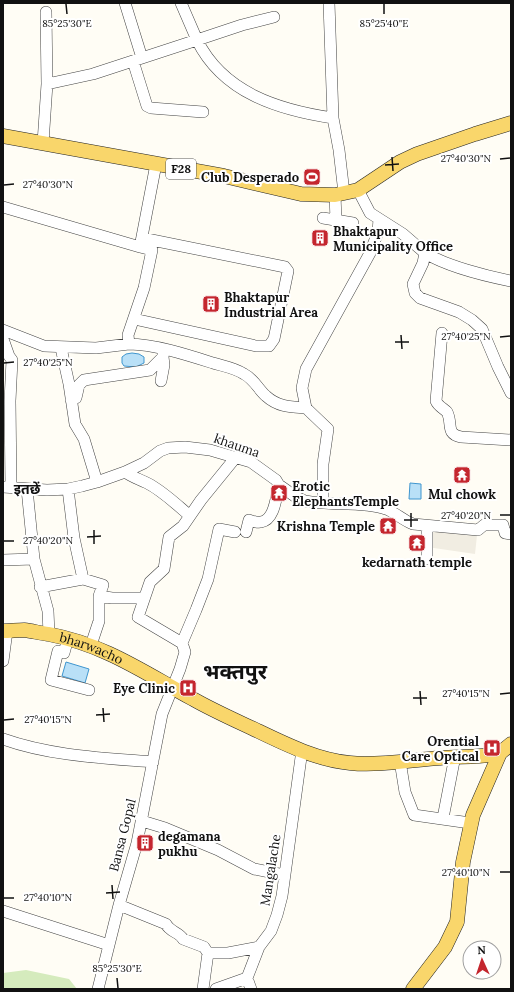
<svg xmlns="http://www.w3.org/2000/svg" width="514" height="992" viewBox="0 0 514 992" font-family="Lora,'Noto Sans Devanagari',serif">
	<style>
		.green { fill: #d5ebbd }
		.plaza { fill: #f1ede2 }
		.water { fill: #b9e0f7; stroke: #3f96cf }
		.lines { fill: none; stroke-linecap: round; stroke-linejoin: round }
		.minor-casing { stroke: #444; stroke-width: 12 }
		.major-casing { stroke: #222; stroke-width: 15 }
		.minor { stroke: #fff; stroke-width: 11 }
		.major { stroke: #f9d66b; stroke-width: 14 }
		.ticks { fill: none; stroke: #111; stroke-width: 1.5 }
		.labels { text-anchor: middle; stroke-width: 4; stroke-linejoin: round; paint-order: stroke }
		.shield { fill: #fff; stroke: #585858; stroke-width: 1 }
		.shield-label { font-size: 12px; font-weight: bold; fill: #111 }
		.poi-label { font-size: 13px; font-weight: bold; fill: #111; stroke: #fff; text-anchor: end }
		.street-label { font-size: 13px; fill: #111; stroke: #fff }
		.neighbourhood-label { font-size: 14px; font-weight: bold; fill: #111; stroke: #fff }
		.town-label { font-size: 21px; font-weight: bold; fill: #111; stroke: #fff }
		.ticks-label { font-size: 10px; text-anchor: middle; fill: #111; stroke: #fff; stroke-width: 4; stroke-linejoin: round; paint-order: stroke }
	</style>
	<rect width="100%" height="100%" fill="#fffdf5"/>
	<path class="green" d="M26,970l43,9 8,10h-74v-16z"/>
	<path class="plaza" d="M427,521l51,5 -3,28 -48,-7z"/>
	<path class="water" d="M132,353l7,1 5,3v6l-8,4 -12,-1 -2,-3v-6l4,-3z
		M410,483l11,1v15h-12z
		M66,662l23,7 -4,14 -23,-7z"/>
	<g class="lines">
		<defs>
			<path id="minor" d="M125,3l17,55
				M329,3l4,115
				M274,17l-32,8 -45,15c26,53 82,70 136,78l6,32 5,43
				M133,61l14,45 4,2 52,4
				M47,84l46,-10 104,-34 -16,-37
				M43,143l4,-59 -1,-72
				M358,190l12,23 33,21 22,19 -2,10 -10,21 2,9 5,5 39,14 13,8 10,9 16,38 13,26
				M335,195l1,25
				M3,207l137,40
				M323,218l30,5
				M425,253c22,13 61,23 86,28
				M134,319l122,27h13l5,-7 14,-68 -3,-4 -143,-29
				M3,330l41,16 52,2 33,-4 -1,-9 16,-47 8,-38 -12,-3 16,-83
				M442,333l-6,68c2,5 7,7 11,11 6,11 -2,22 14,25l50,3
				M3,339l6,17 3,4 -2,41 1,86
				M129,344c25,0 59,11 84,19 10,3 22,5 31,11 10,5 14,15 22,22 12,11 25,11 40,12
				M61,348l8,36 6,40 9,15 13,43
				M161,381l3,-16 -1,-8
				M71,400l5,-2 3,-13 5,-5 66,-10 13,-13 1,-7
				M125,472c7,5 14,7 22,11 16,8 30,22 43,33
				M3,487l44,3 21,-1 14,-3 15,-4 28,-10 19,-9 16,-12 8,-3 17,-1 25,3 41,12 25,18 3,5 17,12 9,4c25,5 58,0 81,8 10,4 18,12 27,15l65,6 6,-5h19l2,8 6,1
				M27,489l7,70 14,52 1,23
				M68,489l6,49 9,41
				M323,503v-39l5,-35 -22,-21 -4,-20 4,-19 64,-116 8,-21 1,-13
				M246,532l3,-12c3,1 8,3 12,2 14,-2 15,-26 18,-37
				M427,559v-33
				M3,560l31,-1
				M40,587l43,-8 20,6 -4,11v25l-8,24
				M99,596l13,2h32
				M68,638l-4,15 -6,-2 -7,29 38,10
				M182,643l-44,-26 12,-35 14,-13 5,-32 14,-11 18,-26 35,-43
				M3,661l4,-30
				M3,739c48,17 100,19 150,23
				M400,761l5,31 9,23 56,8
				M443,818l12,-62
				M142,821l23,7 53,22 36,19 30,6
				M119,905l47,19c4,8 13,8 17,15l21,8 4,6
				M3,911l106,34
				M247,978l4,11
				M98,989l21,-84 18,-62 25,-129 18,-45 5,-17 -3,-9 14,-33 12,-31 11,-50 16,3
				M203,989l5,-36h20l31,-6
				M216,989l31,-11 12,-31 12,-16 6,-16 5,-19 20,-146"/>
			<g id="major">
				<path d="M3,136l221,40 77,18 34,1 23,-5 42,-28 17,-8 58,-20 36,-11"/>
				<path id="s1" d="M3,631c7,0 14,-1 21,-1 8,1 16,3 24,4 58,11 95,38 145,65 21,12 44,22 65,32 29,14 60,29 92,32 27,3 62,-3 90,-5 20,-2 41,0 60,-5"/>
				<path d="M413,989l32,-42 12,-25 6,-60 10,-47 27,-62 11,-9"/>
			</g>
		</defs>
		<use href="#minor" class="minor-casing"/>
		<use href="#major" class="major-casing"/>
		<use href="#minor" class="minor"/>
		<use href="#major" class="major"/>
	</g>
	<path class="ticks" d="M66,4l1,10M384,4v10M392,157l1,14M500,159l10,-1M385,165l14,-1M4,185l10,-1M401,335l1,14M500,337l10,-1M395,342h14M4,363l10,-1M411,513v14M500,515h10M404,520h14M94,530v14M87,537l14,-1M4,541h10M420,691l1,14M500,694l10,-1M413,698h14M103,708l1,14M96,715l14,-1M4,720l10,-1M500,872h10M112,885l1,14M106,893l14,-1M4,898h10M117,978l1,10"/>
	<defs>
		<symbol id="stadium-square" viewBox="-11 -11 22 22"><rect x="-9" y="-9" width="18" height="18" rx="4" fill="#c4262e" stroke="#fff"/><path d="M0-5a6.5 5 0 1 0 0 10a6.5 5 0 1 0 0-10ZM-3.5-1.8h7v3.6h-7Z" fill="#fff"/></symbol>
		<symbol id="building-square" viewBox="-11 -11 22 22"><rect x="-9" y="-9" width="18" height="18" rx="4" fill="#c4262e" stroke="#fff"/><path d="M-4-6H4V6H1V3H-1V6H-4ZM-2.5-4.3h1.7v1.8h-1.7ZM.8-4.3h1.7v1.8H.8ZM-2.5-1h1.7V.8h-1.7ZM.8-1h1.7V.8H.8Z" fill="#fff"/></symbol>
		<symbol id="temple-square" viewBox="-11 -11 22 22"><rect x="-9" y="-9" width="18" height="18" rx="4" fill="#c4262e" stroke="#fff"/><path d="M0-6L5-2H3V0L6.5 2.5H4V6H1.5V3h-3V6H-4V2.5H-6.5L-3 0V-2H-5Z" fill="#fff"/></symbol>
		<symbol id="hospital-square" viewBox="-11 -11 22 22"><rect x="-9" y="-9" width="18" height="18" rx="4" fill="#c4262e" stroke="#fff"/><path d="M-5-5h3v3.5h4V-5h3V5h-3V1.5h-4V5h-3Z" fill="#fff"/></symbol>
	</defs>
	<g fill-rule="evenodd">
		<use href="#stadium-square" x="302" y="167" width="20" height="20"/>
		<use href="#building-square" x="310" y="228" width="20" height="20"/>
		<use href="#building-square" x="201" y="294" width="20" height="20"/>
		<use href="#temple-square" x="452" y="465" width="20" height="20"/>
		<use href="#temple-square" x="269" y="483" width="20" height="20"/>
		<use href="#temple-square" x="378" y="516" width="20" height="20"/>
		<use href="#temple-square" x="407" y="533" width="20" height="20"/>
		<use href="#hospital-square" x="178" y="678" width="20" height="20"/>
		<use href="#hospital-square" x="482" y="738" width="20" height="20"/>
		<use href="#building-square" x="135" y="833" width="20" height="20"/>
	</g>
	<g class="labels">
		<rect class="shield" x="166" y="159" width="30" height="20" rx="3"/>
		<g class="shield-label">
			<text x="181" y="173">F28</text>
		</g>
		<g class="poi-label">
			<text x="299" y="182">Club Desperado</text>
			<text x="333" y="236" text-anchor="start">Bhaktapur<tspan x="333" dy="15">Municipality Office</tspan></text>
			<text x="224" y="302" text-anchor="start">Bhaktapur<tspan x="224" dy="15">Industrial Area</tspan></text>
			<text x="292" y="491" text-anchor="start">Erotic<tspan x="292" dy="15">ElephantsTemple</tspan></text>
			<text x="462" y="499" text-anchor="middle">Mul chowk</text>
			<text x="375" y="531">Krishna Temple</text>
			<text x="417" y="567" text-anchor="middle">kedarnath temple</text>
			<text x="175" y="693">Eye Clinic</text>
			<text x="479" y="746">Orential<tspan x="479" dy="15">Care Optical</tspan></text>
			<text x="158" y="841" text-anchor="start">degamana<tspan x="158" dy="15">pukhu</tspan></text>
		</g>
		<g class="street-label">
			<text transform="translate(237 445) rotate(19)" y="5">khauma</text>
			<text dy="5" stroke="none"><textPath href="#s1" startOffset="91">bharwacho</textPath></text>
			<text transform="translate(122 835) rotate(-76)" y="5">Bansa Gopal</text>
			<text transform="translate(270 870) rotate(-81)" y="5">Mangalache</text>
		</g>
		<g class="neighbourhood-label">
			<text x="27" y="494">इतछें</text>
		</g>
		<g class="town-label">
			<text x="235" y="679">भक्तपुर</text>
		</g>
	</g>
	<g class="ticks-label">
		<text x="67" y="27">85°25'30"E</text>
		<text x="384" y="27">85°25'40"E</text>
		<text x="466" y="162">27°40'30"N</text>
		<text x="48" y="188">27°40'30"N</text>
		<text x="466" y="340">27°40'25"N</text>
		<text x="48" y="366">27°40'25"N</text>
		<text x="466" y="519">27°40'20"N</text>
		<text x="48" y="544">27°40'20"N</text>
		<text x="466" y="697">27°40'15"N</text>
		<text x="48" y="723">27°40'15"N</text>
		<text x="466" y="876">27°40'10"N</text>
		<text x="48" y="901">27°40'10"N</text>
		<text x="117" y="972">85°25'30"E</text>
	</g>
	<rect width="514" height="992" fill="none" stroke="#111111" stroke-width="8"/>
	<g transform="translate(482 960) rotate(357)"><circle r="19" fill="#ffffff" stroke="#a0a0a0"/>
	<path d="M0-3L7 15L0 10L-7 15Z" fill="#c4262e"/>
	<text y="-6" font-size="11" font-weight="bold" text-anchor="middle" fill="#111111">N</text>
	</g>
</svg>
